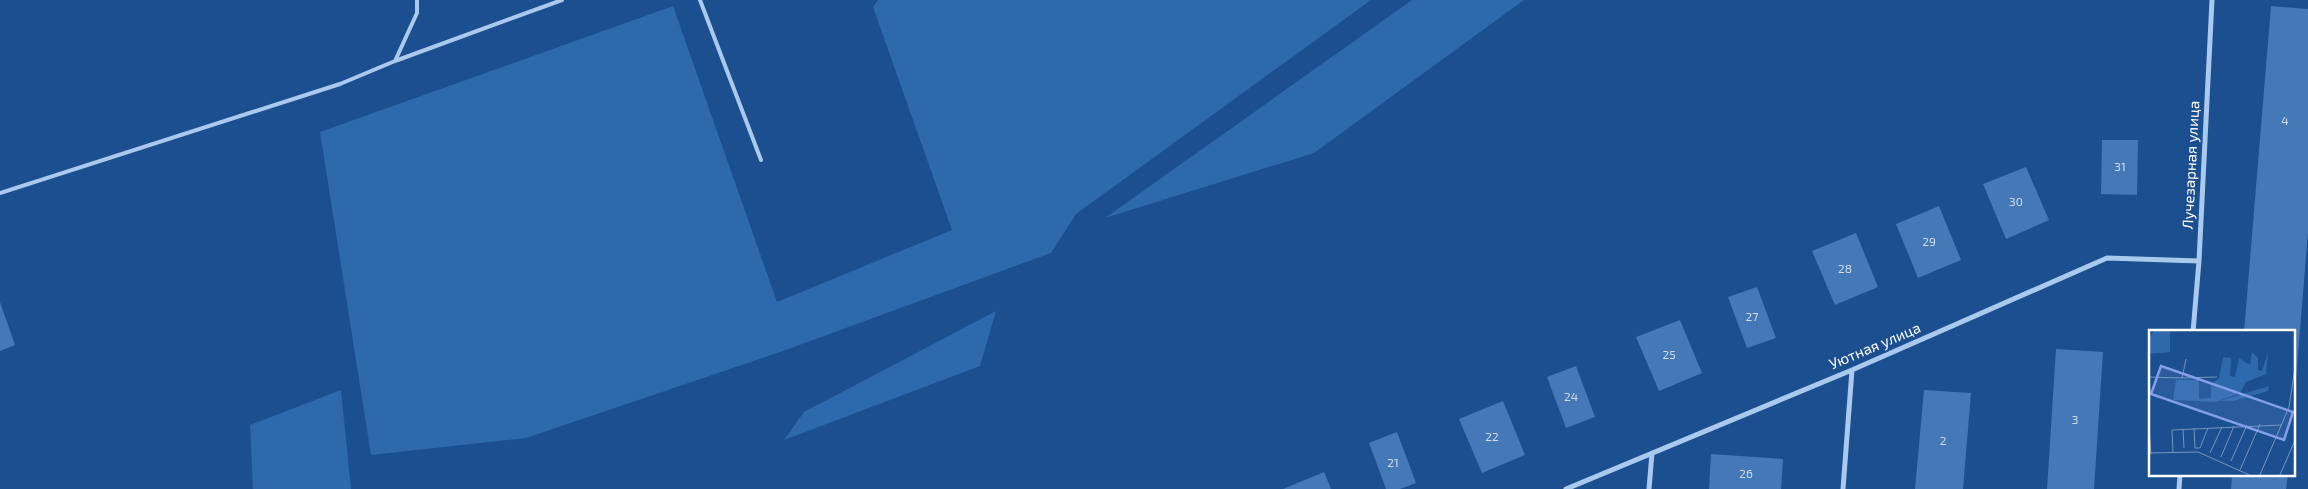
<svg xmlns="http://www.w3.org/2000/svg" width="2308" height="489" viewBox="0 0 2308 489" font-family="'Exo 2',sans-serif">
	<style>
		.green { fill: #2e69ad }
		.building { fill: #4478b7 }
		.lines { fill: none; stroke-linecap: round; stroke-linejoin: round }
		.service { stroke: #a9c9ee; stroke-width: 4 }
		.minor { stroke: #a9c9ee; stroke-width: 5 }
		.labels { text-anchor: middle; stroke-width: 4; stroke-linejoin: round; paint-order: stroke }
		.number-label { font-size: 12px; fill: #d0dded }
		.street-label { font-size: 15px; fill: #fff; stroke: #1b4f8f }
		.inset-road { fill: none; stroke: #7695bc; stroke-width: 1 }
		.view { fill: #839eea; fill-opacity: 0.15; stroke: #839eea; stroke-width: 2.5 }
		.inset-edge { fill: none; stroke: #fff; stroke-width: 2.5 }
	</style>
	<rect width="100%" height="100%" fill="#1b4f8f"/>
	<path class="green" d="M878,0h493l-295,214 -25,39 -268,98 -257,87 -155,17 -51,-323 353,-126 104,296 175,-72 -79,-223z
		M1412,0h112l-210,153 -209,65z
		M996,311l-16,55 -196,74 20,-28z
		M341,390l10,99h-98l-3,-64z"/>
	<path class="building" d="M2271,6l37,3v223l-12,148 -2,-48h-50z
		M2102,140h36l-1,55 -36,-1z
		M2026,167l23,53 -43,19 -23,-55z
		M1939,206l22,54 -43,18 -22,-54z
		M1856,233l22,54 -43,18 -23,-54z
		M1757,287l19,51 -29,10 -19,-51z
		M0,302l15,43 -15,6z
		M1680,320l22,53 -43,18 -23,-54z
		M2056,349l47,3 -9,137h-47z
		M1576,366l19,51 -29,11 -19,-51z
		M1924,390l47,3 -8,96h-48z
		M1503,401l22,54 -43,18 -23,-54z
		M1397,432l19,51 -16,6h-14l-17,-46z
		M1711,454l72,5 -2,30h-72z
		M1324,472l7,17h-48z
		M2232,475h56l-2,14h-55z"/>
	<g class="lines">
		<path class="service" d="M700,0l61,160
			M395,61l167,-61
			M0,193l340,-109 55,-23 22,-48v-13"/>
		<path class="minor" d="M2193,332l6,-71 13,-261
			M1566,489l286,-119 255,-112 92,3
			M1649,489l3,-36
			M1843,489l9,-119
			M2179,489l1,-14"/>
	</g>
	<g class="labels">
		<g class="number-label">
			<text x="2285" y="125">4</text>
			<text x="2120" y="171">31</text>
			<text x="2016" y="206">30</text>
			<text x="1929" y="246">29</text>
			<text x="1845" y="273">28</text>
			<text x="1752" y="321">27</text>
			<text x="1669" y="359">25</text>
			<text x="1571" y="401">24</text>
			<text x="2075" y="424">3</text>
			<text x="1492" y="441">22</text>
			<text x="1943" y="445">2</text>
			<text x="1393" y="467">21</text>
			<text x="1746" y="478">26</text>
		</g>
		<g class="street-label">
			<text transform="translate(2191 165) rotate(-87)" y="5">Лучезарная улица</text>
			<text transform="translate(1875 346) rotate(-23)" y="5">Уютная улица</text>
		</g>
	</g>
	<g transform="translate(2149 330)">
		<rect width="146" height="146" fill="#1b4f8f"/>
		<path d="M6,0h15v22l-21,2v-17zM103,22l6,6v12l4,1 6,-18 -2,21 -20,8 -6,11 -24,9 -43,-2 3,-20h23v19l12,-1v-14l8,-6 4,-21 8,1 -1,18 5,1 4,-19 11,7zM120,56l-1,5 -35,10h-13z" fill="#2e69ad"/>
		<path class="inset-road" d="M0,47l33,1 4,-19M33,48l35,-1M45,98l1,20h5l8,-20M0,99l2,25M34,99l1,19M24,122l-1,-22 110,-5M0,123l49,-1 56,25M61,123l12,-26M72,127l13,-31M82,131l16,-36M91,140l20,-46M110,147l30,-70 7,-46M130,147l17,-39"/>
		<path class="view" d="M12,36l132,46 -9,28 -133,-46z"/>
		<rect width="146" height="146" class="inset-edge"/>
	</g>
</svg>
